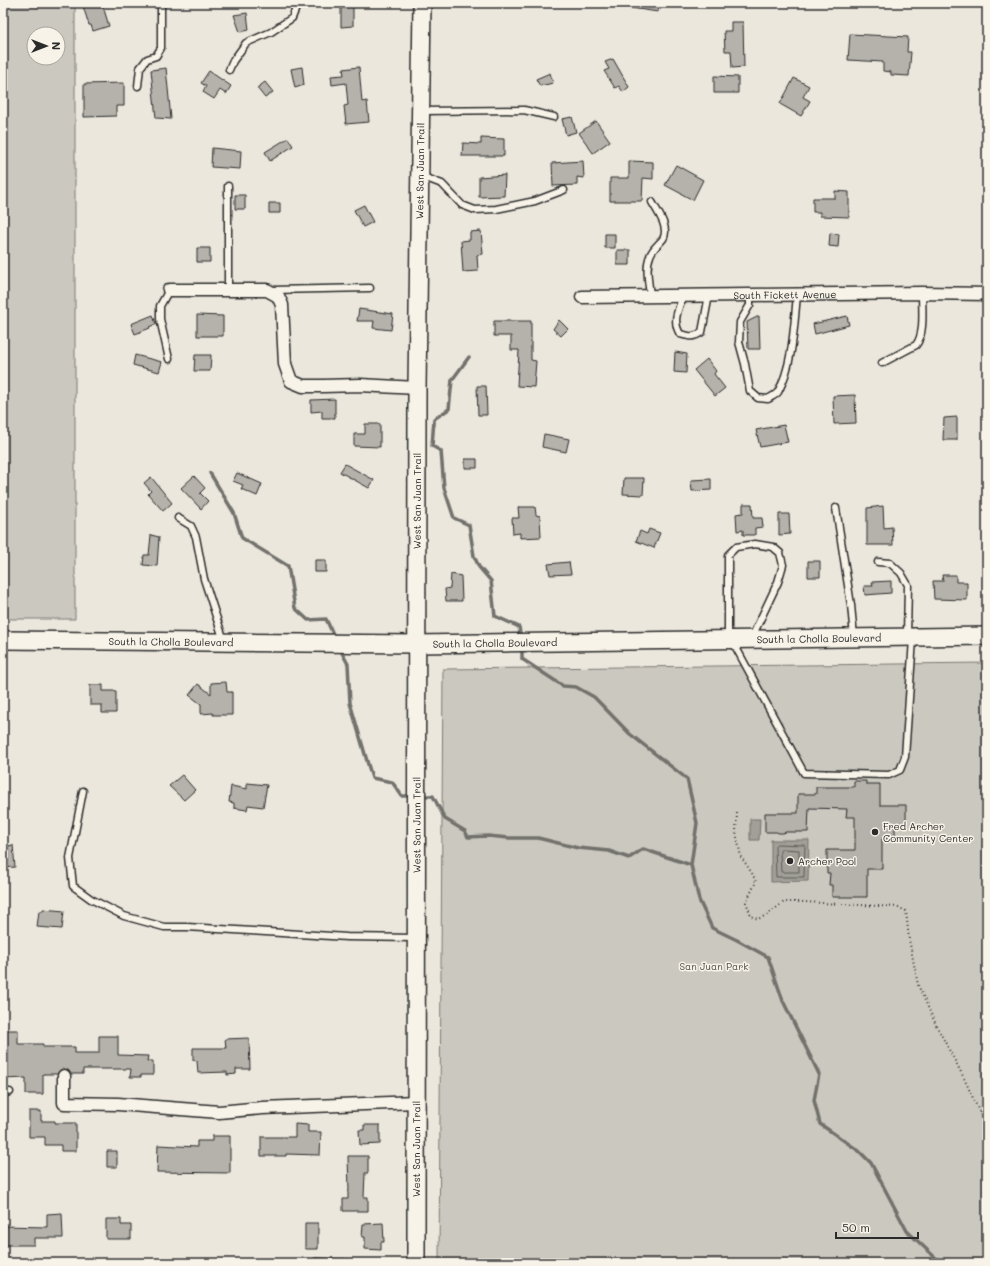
<svg xmlns="http://www.w3.org/2000/svg" width="990" height="1266" viewBox="0 0 990 1266" font-family="Mali,sans-serif">
	<style>
		.green { fill: #cbc8bf; stroke: #7b7a75; fill-rule: evenodd }
		.water { fill: #a29f98; stroke: #72716c }
		.lines { fill: none; stroke-linecap: round; stroke-linejoin: round }
		.shore { stroke: #5b5957; stroke-width: 1 }
		.stream { stroke: #72716c; stroke-width: 3.5 }
		.building { fill: #b5b2ab; stroke: #2b2b2b }
		.lane-casing { stroke: #2b2b2b; stroke-width: 9 }
		.street-casing { stroke: #2b2b2b; stroke-width: 15 }
		.secondary-casing { stroke: #2b2b2b; stroke-width: 20 }
		.path { stroke: #2b2b2b; stroke-width: 2; stroke-dasharray: 1 3; stroke-linecap: butt }
		.lane { stroke: #f7f3e8; stroke-width: 6 }
		.street { stroke: #f7f3e8; stroke-width: 12 }
		.secondary { stroke: #f7f3e8; stroke-width: 17 }
		.poi-dot { fill: #2b2b2b; stroke: #f7f3e8; stroke-width: 1.5 }
		.labels { text-anchor: middle; stroke-width: 3; stroke-linejoin: round; paint-order: stroke }
		.street-label { font-size: 10px; fill: #2b2b2b; stroke: #f7f3e8 }
		.poi-label { font-size: 10px; fill: #2b2b2b; stroke: #f7f3e8; text-anchor: start }
		.park-label { font-size: 10px; fill: #535250; stroke: #f7f3e8 }
	</style>
	<rect width="100%" height="100%" fill="#ebe7dd"/>
	<filter id="ink" filterUnits="userSpaceOnUse"><feTurbulence type="fractalNoise" baseFrequency=".025" numOctaves="2"/><feDisplacementMap in="SourceGraphic" scale="8" xChannelSelector="R" yChannelSelector="G"/><feConvolveMatrix kernelMatrix="1 2 1 2 8 2 1 2 1" color-interpolation-filters="sRGB"/></filter>
	<g filter="url(#ink)">
		<path class="green" d="M3,3h72v616h-72zM34,34h24v24h-24z
			M987,663v600h-548l4,-594z"/>
		<path class="water" d="M750,819h10l-1,21h-9z
			M771,840h38l-1,41 -37,1z"/>
		<g class="lines">
			<path class="shore" d="M777,844l28,1 -1,32h-28l-1,-31z
				M782,849l17,1v22h-18l-1,-21z"/>
			<path class="stream" d="M469,357l-17,23 -3,29 -15,10 -2,27 9,5 3,37 10,30 15,7 5,31 5,11 12,14 4,35 24,11 1,6
				M210,473l24,40 8,25 46,28 7,42 13,12 18,-1 7,15
				M342,653l6,11 2,39 22,75 20,4 10,14h5
				M522,653v6l41,27 13,1 18,10 36,37 57,45 10,44 -6,42 8,35 13,28 25,12 31,17 15,44 36,73 -5,26 6,24 39,27 12,12 36,68 34,32
				M426,796h7l12,23 20,12 3,6 20,-1 21,2h29l40,10 31,3 20,7 14,-9 48,16"/>
		</g>
		<path class="building" d="M82,3h20l7,23 -16,5 -2,-6h-2z
			M631,3h28l-1,9 -27,-4z
			M341,6h12v20l-12,1z
			M247,13l2,17 -9,2 -6,-17z
			M731,22h12l1,45 -12,1 -1,-17h-6l-1,-20h7z
			M850,34l58,3 -1,15h4l-2,24 -18,-1v-3l-8,-1v-9l-35,-2z
			M613,59l16,28 -6,5 -4,-6 -4,2 -11,-17 5,-2 -4,-7z
			M302,67l2,18 -9,3 -4,-19z
			M359,67l3,35 5,-1 2,21 -23,2 -2,-18 4,-1 -2,-22 -14,2 -1,-9 13,-1 -1,-6z
			M166,68l5,51 -15,-1 -5,-48z
			M209,71l22,15 -5,8 -6,-4 -6,9 -11,-7 3,-6 -5,-3z
			M550,73l3,10 -13,3 -4,-7z
			M714,76l24,1v16h-24z
			M794,78l15,8 -6,11 7,4 -9,15 -21,-12z
			M265,82l8,10 -8,6 -8,-10z
			M124,83v23h-8v10l-32,1v-33z
			M572,117l4,15 -10,3 -4,-16z
			M596,121l14,20 -17,12 -14,-20z
			M288,138l5,8 -23,15 -5,-9z
			M481,138l23,1v17h-42l1,-13 18,1z
			M212,148l29,3 -1,18 -29,-2z
			M583,161l1,17 -7,-1v8l-24,1 -1,-23z
			M629,161l24,1v17l-10,-1 -1,23h-32v-23h19z
			M676,165l27,15 -10,20 -28,-15z
			M505,175l-1,21 -25,1v-20z
			M835,191l14,1v25l-29,-1v-4h-7v-14h22z
			M235,195h10v14h-10z
			M269,203h11v10h-11z
			M364,205l9,17 -10,5 -9,-17z
			M481,231l2,23 -6,1 1,16 -15,1 -2,-31 9,-1v-8z
			M830,233l9,1 -1,13 -9,-1z
			M605,234h10v14h-10z
			M197,248h13v14h-13z
			M617,250h13v15h-13z
			M359,309l34,5 -2,16 -18,-2 1,-7h-17z
			M153,315l3,9 -7,3 1,1 -15,6 -4,-10z
			M197,315l26,1v20h-26z
			M759,316l1,33h-12l-1,-27z
			M847,316l2,9 -34,9 -2,-10z
			M559,320l9,9 -7,7 -8,-7z
			M494,321h37v39l5,1 -2,26 -17,-1 2,-36h-8v-14h-17z
			M675,352l12,2 -1,19 -12,-1z
			M135,355l27,7 -3,10 -26,-7z
			M195,355h16l-1,16h-16z
			M707,359l9,12 -2,3 11,14 -10,8 -21,-26z
			M477,386h9l1,29h-9z
			M855,395l1,28 -22,1 -1,-28z
			M335,399v19h-13v-7l-11,1v-12z
			M957,417v23h-14l1,-22z
			M365,424h15v23l-26,-1v-12h11z
			M784,425l4,17 -28,5 -4,-17z
			M544,434l25,5 -3,13 -24,-5z
			M465,459h12v9h-12z
			M345,464l29,16 -5,8 -29,-16z
			M237,473l25,11 -5,12 -16,-7 2,-4 -10,-4z
			M194,476l11,12 -5,5 8,8 -7,8 -20,-21z
			M151,477l21,26 -9,8 -15,-17 3,-3 -7,-8z
			M624,478h20l-1,17 -20,-1z
			M711,479v11l-19,1 -1,-11z
			M743,504h9l1,14h9l1,9 -8,1v7h-12v-5l-6,1 -1,-17 7,-1z
			M883,506l1,22 8,-1 1,18h-26v-37z
			M518,507h17l1,8 4,1 1,21 -21,1v-5l-7,1 -1,-16h7z
			M779,514h10l1,20 -11,1z
			M649,529l11,4 -6,15 -18,-7 4,-10 7,3z
			M151,535l8,2 -2,29 -14,-1 1,-10h5z
			M315,560h11v12h-11z
			M808,561h12v16h-12z
			M569,562l2,12 -21,1 -2,-11z
			M451,574l10,2 1,25h-16l-1,-12 5,-1z
			M942,575h14v7h11v18l-33,-1 -1,-18h10z
			M891,581v12l-26,2 -1,-9h9l-1,-4z
			M226,682l1,10h5v23h-19v-2l-12,1v-10l-12,-9 9,-11 13,10v-11z
			M90,685h13v6h13v22h-14v-8h-12z
			M182,775l13,15 -11,10 -15,-14z
			M854,781h12v3h14v21h26v20h-11v14h-13v30h-15v28h-35v-12h-3l1,-12h-3v-23h28v-33h-9l1,-8 -38,-1 -1,24h-23l-1,1h-6l-1,-1h-12v-19h33v-19h18v-7h38z
			M247,783l20,2 -4,22 -15,-2 -1,5 -13,-2v-5l-5,-1 2,-16 16,3z
			M13,845l2,22 -12,1v-21z
			M43,909l21,2 -2,18 -25,-2 2,-16h4z
			M3,1030h15v14h25v3h32v6h24v-17h19v19l30,1 -1,5h6v14h-12v2h-11l1,-8h-48v5h-12l-3,-4 -4,-1 -4,1 -3,4h-14v20h-17v-16l-23,1z
			M249,1038l1,31h-14v5l-9,1v-3l-29,1 -1,-12 -4,-1v-12h33l-1,-9z
			M29,1111h12v10h14v2h21v28h-15v-6h-16v-8h-16z
			M295,1124l13,1v7h13l-1,23 -34,-1v2h-25v-19h34z
			M364,1125h16v19l-20,1 -1,-15h5z
			M212,1136h18v37l-73,-1 1,-27 39,2v-6h15z
			M107,1151h10v16h-10z
			M348,1156h20v17h-3l-1,24h4v14h-25v-12h5v-8h1z
			M62,1213l1,25h-29v7h-31v-19l44,1v-13z
			M106,1219h15v6h10v14h-25z
			M305,1223h13v26h-13z
			M383,1223l1,19h-3v8l-16,-1v-12h-3l1,-13z"/>
		<g class="lines">
			<defs>
				<path id="lane" d="M229,70l4,-9 13,-18 25,-11 21,-14 6,-15
					M138,86l2,-18 7,-9 9,-3 5,-8v-45
					M422,111l102,-1 30,7
					M421,176l21,8 20,21 13,5 21,-1 39,-8 29,-11
					M228,186v104
					M272,290l98,-2
					M750,295v10l-10,17 -1,20 6,22 5,27 8,7 10,1c3,-2 8,-4 10,-7 15,-27 16,-67 19,-97
					M650,296c-1,-12 -5,-28 0,-40 2,-7 9,-12 13,-17 7,-11 -6,-28 -11,-37
					M683,296c-5,14 -11,25 -3,38 11,3 13,4 22,-2l7,-37
					M169,359l-9,-40v-13l9,-16
					M882,363l34,-18c9,-11 6,-37 6,-52
					M836,508l15,97 3,32
					M178,518l13,8 5,11 8,42 20,62
					M878,562l12,1 11,10 7,12 -1,51
					M728,638v-83l8,-8 19,-3 18,3 7,6 3,12 -5,17 -26,55
					M733,642l71,131 85,2 11,-5 5,-13 8,-118
					M83,791l-13,67 3,28 18,13 33,17 40,11h23l160,10 68,1
					M3,1093l7,-1
					M316,1262l29,1"/>
				<g id="street">
					<path d="M169,290h98l11,6 4,9 3,59 6,17 12,5h20l37,-1 57,3"/>
					<path id="s1" d="M582,297l340,-4 65,1"/>
					<path d="M64,1076v27l54,1 101,8 43,-4 154,-6"/>
				</g>
				<g id="secondary">
					<path id="s2" d="M3,640l414,4 570,-8"/>
					<path id="s3" d="M416,1263l1,-875 5,-385"/>
				</g>
			</defs>
			<use href="#lane" class="lane-casing"/>
			<use href="#street" class="street-casing"/>
			<use href="#secondary" class="secondary-casing"/>
			<path class="path" d="M737,813l-1,19 5,25 11,16 4,9 -10,20 5,14 7,3 9,-4 17,-13h20l94,5 8,4 3,28 9,46 18,40 27,51 20,44 4,28"/>
			<use href="#lane" class="lane"/>
			<use href="#street" class="street"/>
			<use href="#secondary" class="secondary"/>
		</g>
	</g>
	<g class="poi-dot">
		<circle cx="875" cy="832" r="4"/>
		<circle cx="790" cy="861" r="4"/>
	</g>
	<g class="labels">
		<g class="street-label">
			<text dy="4" stroke="none"><textPath href="#s3" startOffset="1092">West San Juan Trail</textPath></text>
			<text dy="4" stroke="none"><textPath href="#s1" startOffset="203">South Fickett Avenue</textPath></text>
			<text dy="4" stroke="none"><textPath href="#s3" startOffset="762">West San Juan Trail</textPath></text>
			<text dy="4" stroke="none"><textPath href="#s2" startOffset="816">South la Cholla Boulevard</textPath></text>
			<text dy="4" stroke="none"><textPath href="#s2" startOffset="168">South la Cholla Boulevard</textPath></text>
			<text dy="4" stroke="none"><textPath href="#s2" startOffset="492">South la Cholla Boulevard</textPath></text>
			<text dy="4" stroke="none"><textPath href="#s3" startOffset="438">West San Juan Trail</textPath></text>
			<text dy="4" stroke="none"><textPath href="#s3" startOffset="114">West San Juan Trail</textPath></text>
		</g>
		<g class="poi-label">
			<text x="883" y="830">Fred Archer<tspan x="883" dy="12">Community Center</tspan></text>
			<text x="798" y="865">Archer Pool</text>
		</g>
		<g class="park-label">
			<text x="714" y="970">San Juan Park</text>
		</g>
	</g>
	<rect width="990" height="1266" fill="none" stroke="#f7f3e8" stroke-width="16"/>
	<rect x="8" y="8" width="974" height="1250" fill="none" stroke="#2b2b2b" stroke-width="1.5" filter="url(#ink)"/>
	<g transform="translate(46 46) rotate(90)"><circle r="19" fill="#f7f3e8" stroke="#a5a39c"/>
	<path d="M0-3L7 15L0 10L-7 15Z" fill="#2b2b2b"/>
	<text y="-6" font-size="11" font-weight="bold" text-anchor="middle" fill="#2b2b2b">N</text>
	</g>
	<path d="M836 1232v6h82v-6" fill="none" stroke="#2b2b2b" stroke-width="2"/>
	<text x="842" y="1232" font-size="12" fill="#2b2b2b" stroke="#f7f3e8" stroke-width="3" paint-order="stroke">50 m</text>
</svg>
